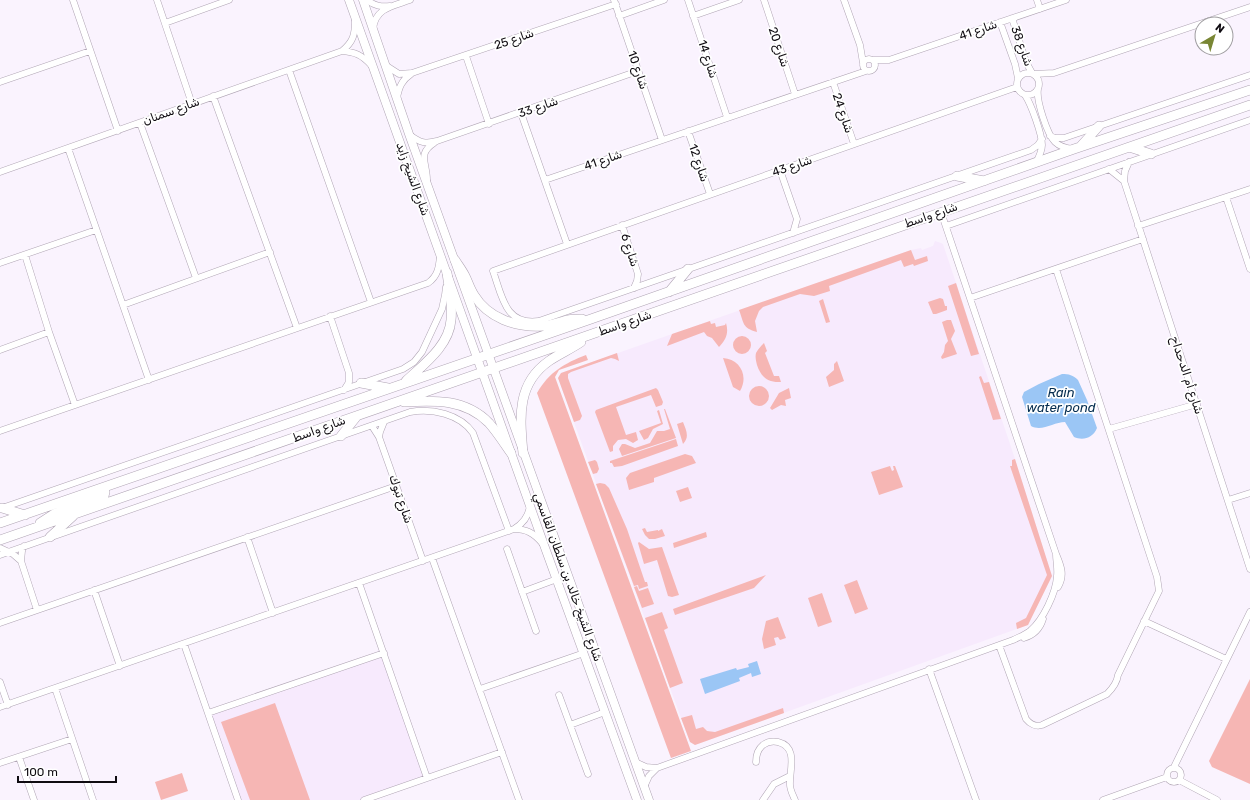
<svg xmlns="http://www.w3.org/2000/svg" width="1250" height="800" viewBox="0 0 1250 800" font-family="Rubik,Vazirmatn,sans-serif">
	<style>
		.built { fill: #f7eafd }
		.green { fill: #f6b6b4 }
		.water { fill: #9bc6f5 }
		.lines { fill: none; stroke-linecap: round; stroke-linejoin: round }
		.street-casing { stroke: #b0a5b4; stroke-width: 7 }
		.secondary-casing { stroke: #b0a5b4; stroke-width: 9 }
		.primary-casing { stroke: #b0a5b4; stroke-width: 10 }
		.street { stroke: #fff; stroke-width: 6 }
		.secondary { stroke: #fff; stroke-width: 8 }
		.primary { stroke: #fff; stroke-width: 9 }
		.labels { text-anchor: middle; stroke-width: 3.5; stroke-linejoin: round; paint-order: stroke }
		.street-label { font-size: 12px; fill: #0f0b11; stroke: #fff }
		.water-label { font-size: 13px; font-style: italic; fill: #032b4e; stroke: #fff }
	</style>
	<rect width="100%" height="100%" fill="#faf3fe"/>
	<path class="built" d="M935,241l6,2 2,1 72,215 37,117 -24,49 -333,120 -5,-3 -20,-54 -112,-310 3,-5 350,-123 10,-2 1,2 11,-4z
		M384,653l43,125 -63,22h-126l-30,-87z"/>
	<path class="green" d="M911,250l4,10 12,-4 1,5 -14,5 -1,-2 -9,3 -3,-7 -72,26 1,5 -16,5 -14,-2 -37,13 -4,4 -4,10 2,11c-15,-4 -13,-9 -18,-22z
		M956,283l23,71 -8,2 -23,-70z
		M940,298l3,1 2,7h2v4l-11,4h-3l-5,-12z
		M823,299l7,23 -4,1 -7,-22z
		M947,320h4l4,11 -4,8 6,15 -15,5 -1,-2 3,-5 1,-7 3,-4 -6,-19z
		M710,321l1,3 4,-1 1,4 9,-2 1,-2c3,10 0,17 -7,24l-7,-9 -5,-2 -3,-4 -37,14 5,-12z
		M733 345a9 9 0 1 1 18 0a9 9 0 1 1-18 0Z
		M764,343l3,8 -2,2 9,23h5l2,6c-13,1 -20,-5 -24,-17 -1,-4 -2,-8 -1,-12 2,-4 5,-7 8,-10z
		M617,353l2,8 -4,-2 -4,-1 -40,14 -3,2v4l14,38 -2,4 -6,2 -16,-44 3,-5z
		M586,355l2,5 -29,10 -4,7 136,374 -20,7 -134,-365c12,-21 28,-30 49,-38z
		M723,358c17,1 26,18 17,33l-7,-4z
		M837,361l7,20 -15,6 -3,-10 8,-7v-6z
		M981,376l3,7 5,-1 12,37 -8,1 -14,-43z
		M749 396a10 10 0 1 1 20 0a10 10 0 1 1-20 0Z
		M656,388l2,2 5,12 -1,3 -6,2 -5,-12 -35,12 10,28 10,-3 2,8 -5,3 -7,-4 -8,1 -5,6v5l-3,1 -15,-40 1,-2z
		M789,388l2,10 -6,2 1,6 -5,-1 -9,5 -2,-2 9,-15z
		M664,409h1l11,29 -54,18 -3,-7 3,-5h3l10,4 15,-5 7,-12h7l6,-2z
		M659,410l4,14 -10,5 -5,9 -4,2 -5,-9 22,-8 -4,-12z
		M683,422c3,8 7,15 0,22l-6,-20z
		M676,439l2,7 -56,20 -8,1 -2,-4h-2v-2z
		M685,454l7,2 4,7 -42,15v4l-25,8 -3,-12 4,-5z
		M1015,459l37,117 -24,49 -11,4 -1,-6 10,-5 21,-43 -37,-109h2v-6z
		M595,460l2,2 2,7 -2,4 -4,1 -5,-12z
		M890,466l2,5 2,-1 -1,-4h2l8,21 -24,8 -8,-23z
		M600,483l5,1 4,4 18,41 18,53h2l1,4 -9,3 -1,-4 -4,1 -38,-102z
		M688,487l4,11 -12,4 -4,-11z
		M645,528l2,4 11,-2v1l4,-2 3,7 -10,3h-6l-4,-4 -3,-6z
		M706,532l1,5 -33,11 -1,-5z
		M639,542l10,7 13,-2 17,48 -7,2 -4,-1 -11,-36 -13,4 -6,-21z
		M766,575l-12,13 -79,27 -2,-6z
		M857,580l11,29 -13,5 -11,-29z
		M637,586l2,5 9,-3 6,16 -12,4 -8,-21z
		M822,593l10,29 -14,5 -10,-29z
		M662,612l6,16 -4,2 19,53 -13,5 -25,-70z
		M778,617l8,21 -6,2 -2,-3 -4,1 2,7 -12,4 -2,-10 4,-18z
		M1250,679v105l-38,-17 -3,-6z
		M275,703l35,97h-60l-29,-78z
		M783,708l1,5 -89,32 -5,-3 -9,-24 11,-3 4,14 7,-2 4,4 8,1z
		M182,773l6,18 -27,9 -6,-18z"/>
	<path class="water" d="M1062,374c7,0 11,1 16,6l9,20 10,28c-4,10 -14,13 -23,9l-9,-15c-11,0 -23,10 -34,4l-9,-29 2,-5 15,-8z
		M757,661l4,13 -9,3 -1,-4 -12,5 1,3 -35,13 -5,-15 36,-11 1,2 12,-3 -1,-3z"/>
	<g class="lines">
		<defs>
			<path id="street" d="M73,0l45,131
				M157,0l35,104
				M367,0c8,6 14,7 23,6
				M614,0l48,140
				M688,0l39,117
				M764,0l31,94
				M844,0l16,45 3,18
				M1037,0l3,9
				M619,16l45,-16
				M693,16l46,-16
				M1012,18l14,44 6,11
				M1000,22l15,42 3,14
				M165,23l64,-23
				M373,29c2,-21 20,-23 37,-29
				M342,51c11,-9 13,-16 13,-30
				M466,56l23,68
				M863 65a6 6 0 1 1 12 0a6 6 0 1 1-12 0Z
				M873,60h16l177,-60
				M385,65l14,9 13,-1 204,-69
				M289,70l82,232
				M1017 84a11 11 0 1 1 22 0a11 11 0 1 1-22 0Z
				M1034,74l20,-1 196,-66
				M0,82l90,-31
				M833,82l21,62
				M1017,87l-524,184c9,25 12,55 46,50l492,-171 7,-5 4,-6
				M1038,89c-2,11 9,45 17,53 5,5 11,6 17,7
				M1025,95c6,9 17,39 17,50 0,6 -3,12 -6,18
				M213,96l84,232
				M397,98c2,-11 5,-18 14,-24
				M521,113l46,131
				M140,123l56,155
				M688,131l22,63
				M410,135c10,8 16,9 27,6l201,-70
				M1050,136l6,2h8l186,-63
				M68,148l81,232
				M1129,162l-4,9 -1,10 126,388
				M1109,169l15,12
				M780,170l17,49 -4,14
				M0,172l342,-121c13,1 20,4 29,14
				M427,180c0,-17 -10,-26 7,-37
				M545,180l321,-109
				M1226,197l24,72
				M941,212l115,342c5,12 9,21 2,33
				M622,225l16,49 -1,7 -3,7
				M946,226l304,-106
				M1138,226l112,-37
				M25,255l24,77
				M0,263l96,-33
				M970,298l173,-59
				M123,305l147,-53
				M330,316l19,57v9l-5,8
				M0,350l49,-18 26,73
				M372,426l7,11 44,124
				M1109,429l88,-25
				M0,431l428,-148c10,-7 11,-16 12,-27
				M379,437l1,-5 4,-10
				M1228,500l22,-7
				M2,508l401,-139 11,-7 8,-10 20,-43 3,-14 1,-8
				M514,529c12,0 20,4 28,14
				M247,537l26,76
				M24,546l-2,5 -1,10 16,49
				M0,548l13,6 8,7
				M507,549l29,82
				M0,555l410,-143c22,-4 50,2 63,21l36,98
				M432,558l87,242
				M359,583l68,195
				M94,590l26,76
				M522,592l35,-13
				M1144,621l82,38
				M0,623l396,-137
				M1024,638c10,-3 16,-9 19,-19
				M184,644l54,156
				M999,645l27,74c4,5 10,8 16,6l65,-31c6,-6 10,-11 11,-19l41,-84 -2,-14 -101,-308
				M929,669l47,131
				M0,682l8,23
				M55,688l38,112
				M480,689l104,-36
				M559,695l29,79
				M0,707l514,-178c10,-6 15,-13 16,-24
				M208,713l176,-60
				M570,725l35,-13
				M19,757l15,43
				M635,762l11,5 11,1 356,-128c6,-3 12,-5 17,-9 13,-11 26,-38 27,-55 1,-7 -1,-15 -1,-22
				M756,762c0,-7 2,-13 7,-17 4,-3 10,-4 15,-3 21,5 11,29 12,43 0,5 3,10 5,15
				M0,763l72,-24
				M1174,767l76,-155
				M1167 775a7 7 0 1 1 14 0a7 7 0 1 1-14 0Z
				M1179,780l38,20
				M644,787l5,-11 8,-8
				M364,800l138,-48
				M763,800l11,-16 16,-8
				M1103,800l64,-23"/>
			<path id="secondary" d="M349,0l195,545 93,255
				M363,0l46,134 240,666"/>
			<path id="primary" d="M1080,147l19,-21
				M1129,147l22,7
				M957,176l27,5
				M455,260c3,5 7,10 10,16 3,6 5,13 9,19 14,23 42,33 69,31 7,-1 14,-3 21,-5 5,-2 12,-2 18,-2
				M669,292l19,-23
				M406,381c18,-17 43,-35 45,-61 2,-16 -2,-32 -4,-47
				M361,383l27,5
				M404,402c31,-2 62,-3 85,21 8,9 15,20 22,30
				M341,436l16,-20
				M523,453c-3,-35 -7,-69 26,-92 10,-7 22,-12 32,-19
				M2,508l23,7
				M0,523l591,-204 483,-170 176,-59
				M40,523l14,-9 50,-18 1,-4 -6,-3
				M50,537l23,-21
				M0,540l1250,-435"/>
		</defs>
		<use href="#street" class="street-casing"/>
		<use href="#secondary" class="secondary-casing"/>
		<use href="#primary" class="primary-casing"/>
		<use href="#street" class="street"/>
		<use href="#secondary" class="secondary"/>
		<use href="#primary" class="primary"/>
	</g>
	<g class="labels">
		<g class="street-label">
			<text transform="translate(978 30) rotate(-19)" y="4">شارع 41</text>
			<text transform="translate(514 39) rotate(-19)" y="4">شارع 25</text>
			<text transform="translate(1022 46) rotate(70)" y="4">شارع 38</text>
			<text transform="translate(779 47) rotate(71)" y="4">شارع 20</text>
			<text transform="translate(708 59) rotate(72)" y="4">شارع 14</text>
			<text transform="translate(638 70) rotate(71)" y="4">شارع 10</text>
			<text transform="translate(538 107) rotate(-19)" y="4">شارع 33</text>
			<text transform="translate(171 111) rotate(-20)" y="4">شارع سمنان</text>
			<text transform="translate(843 113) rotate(71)" y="4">شارع 24</text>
			<text transform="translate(603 160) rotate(-19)" y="4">شارع 41</text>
			<text transform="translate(699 163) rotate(71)" y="4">شارع 12</text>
			<text transform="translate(792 166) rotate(-19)" y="4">شارع 43</text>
			<text transform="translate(413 179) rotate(70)" y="4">شارع الشيخ زايد</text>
			<text transform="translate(931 215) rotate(-19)" y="4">شارع واسط</text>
			<text transform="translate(630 250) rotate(72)" y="4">شارع 6</text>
			<text transform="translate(625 323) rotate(-19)" y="4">شارع واسط</text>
			<text transform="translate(1187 375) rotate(72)" y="4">شارع أم الدحداح</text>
			<text transform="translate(319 429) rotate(-20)" y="4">شارع واسط</text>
			<text transform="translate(401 499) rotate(71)" y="4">شارع تبوك</text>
			<text transform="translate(568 577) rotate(70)" y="4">شارع الشيخ خالد بن سلطان القاسمي</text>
		</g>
		<g class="water-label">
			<text x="1061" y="397">Rain<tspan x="1061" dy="15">water pond</tspan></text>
		</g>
	</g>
	<g transform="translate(1214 36) rotate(38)"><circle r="19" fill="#ffffff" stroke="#9f9da0"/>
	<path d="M0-3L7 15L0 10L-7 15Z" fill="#798634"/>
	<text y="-6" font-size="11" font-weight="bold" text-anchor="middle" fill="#0f0b11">N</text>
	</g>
	<path d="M18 776v6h98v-6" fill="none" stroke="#0f0b11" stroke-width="2"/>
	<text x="24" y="776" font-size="12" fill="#0f0b11" stroke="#ffffff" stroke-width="3" paint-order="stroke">100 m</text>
</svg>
